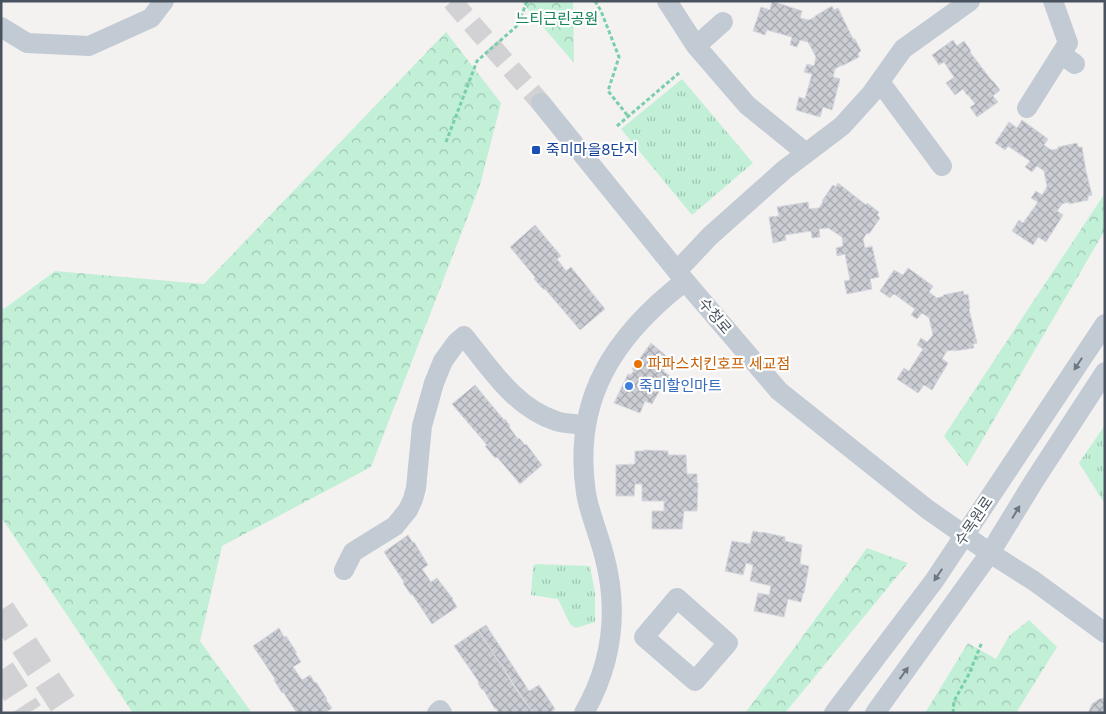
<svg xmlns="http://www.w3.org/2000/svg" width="1106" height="714" viewBox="0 0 1106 714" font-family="Inter,'Noto Sans KR',sans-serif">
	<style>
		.grass { fill: url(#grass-tufts) }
		.forest { fill: url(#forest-crowns) }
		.building { fill: url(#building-cross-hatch); stroke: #d5d7dd }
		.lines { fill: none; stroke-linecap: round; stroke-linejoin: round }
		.minor-tunnel { stroke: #d2d1d4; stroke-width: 20; stroke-dasharray: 20 10; stroke-linecap: butt }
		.highway-tunnel { stroke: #d2d1d4; stroke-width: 28; stroke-dasharray: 28 14; stroke-linecap: butt }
		.path { stroke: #78cfaa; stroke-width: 3; stroke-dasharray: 4 2.5; stroke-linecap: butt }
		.minor { stroke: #c2cad3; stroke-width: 20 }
		.oneway { fill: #6d7782 }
		.transit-dot { fill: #1a4fb4; stroke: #fff; stroke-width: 2 }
		.food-dot { fill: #e8710a; stroke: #fff; stroke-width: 2 }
		.shop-dot { fill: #3f7fe0; stroke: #fff; stroke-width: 2 }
		.labels { text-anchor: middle; stroke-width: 4.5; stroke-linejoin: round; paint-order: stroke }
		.park-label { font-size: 15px; fill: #178355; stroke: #fff }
		.transit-label { font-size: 15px; fill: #164399; stroke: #fff; text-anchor: start }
		.street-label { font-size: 15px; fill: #49535f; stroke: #fff }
		.food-label { font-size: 15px; fill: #c56008; stroke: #fff; text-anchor: start }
		.shop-label { font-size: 15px; fill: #366cbe; stroke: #fff; text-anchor: start }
	</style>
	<defs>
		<pattern id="grass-tufts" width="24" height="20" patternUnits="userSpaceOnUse" patternTransform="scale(1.25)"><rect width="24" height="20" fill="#c1f0d7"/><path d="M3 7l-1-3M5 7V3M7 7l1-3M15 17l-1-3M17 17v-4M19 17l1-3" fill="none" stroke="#9fc5b2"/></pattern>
		<pattern id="forest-crowns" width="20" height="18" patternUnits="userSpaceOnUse" patternTransform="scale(1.25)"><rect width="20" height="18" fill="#c1f0d7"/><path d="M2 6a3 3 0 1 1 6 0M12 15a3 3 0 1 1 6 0" fill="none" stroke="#9fc5b2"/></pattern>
		<pattern id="building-cross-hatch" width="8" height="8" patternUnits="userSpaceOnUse" patternTransform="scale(1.25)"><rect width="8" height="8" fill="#cbcdd4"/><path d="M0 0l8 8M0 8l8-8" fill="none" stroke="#a7a9af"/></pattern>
	</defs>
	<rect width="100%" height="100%" fill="#f4f1f1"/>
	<path class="grass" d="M682,79l71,84 -61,52 -71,-86z
		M1105,425v79l-26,-41z
		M535,564l55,2 5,27v29l-19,6 -5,-3 -2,-3 -11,-23 -27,-4 2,-28z"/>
	<path class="forest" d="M521,1h52l1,62z
		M446,32l55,71 -21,82 -109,282 -149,79 -22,95 52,72h-119l-132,-196v-211l3,3 51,-38 149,13z
		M1105,193v37l-138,236 -23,-30z
		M867,548l41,15 -123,150h-40l47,-62z
		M1029,620l28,27 -41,66h-91l43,-70 28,16 13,-23z"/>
	<path class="building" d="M772,1l30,10 -2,7 9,2 6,-3v-1l17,-10 2,4 4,-2 15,31h2l6,12 -3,2 1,4 -17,9v-1l-7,4 -2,8 7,2 -8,31 -9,-3 -3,10 -24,-7 3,-13 6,2 7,-25 -8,-2 3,-8 7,2 2,-9 -8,-15 -8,-2 -3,7 -7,-2 2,-8 -25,-7 -2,5 -12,-4 8,-24 9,3z
		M953,40l4,6 7,-5 7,10 -1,1 22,29h1l7,9 -7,6 5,6 -21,15 -7,-10 5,-3 -7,-9h-1l-4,-6 -8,6 -9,-12 8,-6 -10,-15 -5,3 -7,-10z
		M1022,120l26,19 -4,6 7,5 7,-1v-2l19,-4 1,4h4l4,24 6,24 -4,1v4l-19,4v-2l-7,2 -5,7 6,4 -17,27 -8,-5 -5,8 -21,-14 7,-11 4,3 15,-21 -7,-4 5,-7 6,4 5,-8 -3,-16 -7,-5 -5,6 -7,-5 5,-6 -22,-15 -3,4 -10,-7 14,-21 8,6z
		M838,183l28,22 1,-2 12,9 -2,3 3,3 -11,16 -2,-1 -4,6 2,9 7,-2 7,31 -9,2 2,10 -25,5 -3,-13 6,-1 -5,-26 -8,2 -1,-8 7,-2 -1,-9 -14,-9 -9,1 1,8 -8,1 -1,-7 -26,4 1,5 -13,3 -4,-26 10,-1 -2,-9 31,-5 1,7 10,-1 4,-6 -1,-1 11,-16 3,2z
		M535,225l26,31 -4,3 9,12 5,-4 34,42 -25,21 -35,-41 -1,1 -10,-11 1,-2 -25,-30z
		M908,268l25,18 -4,6 8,6 7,-2 -1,-1 20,-4 1,4 4,-1 2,14 -1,1 8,34 -4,1 1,4 -20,3v-1l-7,1 -5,8 6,4 -16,27 -8,-5 -6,8 -21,-14 7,-11 5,3 14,-22 -6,-4 4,-7 6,4 6,-7 -4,-17 -7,-5 -5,6 -6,-4 4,-6 -21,-15 -4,4 -10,-7 14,-21 9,5z
		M651,343l20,17 -8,11 14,10 -9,11 -7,-4 -9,16 -7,-3 -5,12 -26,-10 14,-29 3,1 3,-5 -2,-1z
		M475,385l29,35 1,-1 5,7 -1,1 9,12 1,-1 6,7 1,-1 16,21 -22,19 -23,-27 -2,1 -10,-12 2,-1 -35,-41z
		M644,450l24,1v4h18l1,19h10v9h1l-1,28h-13l-2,18h-30v-18h12v-10h-22v-17h-7l-1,12h-18v-31l19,-1v-13h9z
		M753,531l9,2v-1l23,5v4l17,4 -2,19 9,2 -5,27h-1l-2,9 -13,-3 -4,18 -30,-6 4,-18 11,2 2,-9 -21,-5 3,-16 -7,-2 -3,12 -18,-4 7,-30 18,3z
		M408,535l5,8 1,-1 14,23 -6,4 9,13 6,-4 16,21h-1l5,8 -25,17 -20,-30 -1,1 -8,-12 1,-1 -20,-30z
		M486,625l43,66 10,-6 16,24 -5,4h-17l-1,-1 -54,-82z
		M279,628l5,9 2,-1 11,17h-2l6,9 -8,5 9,13 8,-5 5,8 1,-1 11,17 -1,1 6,8 -7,5h-28l-14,-21 -1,1 -8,-13 1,-1 -22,-33z
		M478,630l21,32h1l6,9 -1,1 10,16 18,25h-34l-3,-5 -1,1 -12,-20 -1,1 -4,-7 1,-1 -25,-36z
		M1105,698v15h-17l4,-9 7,-5z"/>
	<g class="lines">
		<path class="minor-tunnel" d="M452,1l89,102"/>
		<path class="highway-tunnel" d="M1,610l68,103
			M1,670l28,43"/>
		<path class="path" d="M595,1l6,10 18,46 -11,34 20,25
			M617,126l62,-53
			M446,142l31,-81 41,-36 9,-24
			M953,713l1,-12 15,-27 13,-32"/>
		<path class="minor" d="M667,1l29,45
			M1053,1l15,42 -7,11 14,10
			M723,22l-27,24 51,59 59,48
			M1,27l26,16 62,3 62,-28 13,-17
			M880,82l62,84
			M541,103l144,178 94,110 148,118 63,44 44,28 71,52
			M1027,108l34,-54
			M677,271l33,-35 74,-66 58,-44 29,-32 32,-45 67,-48
			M344,570l9,-18 42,-26 13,-16 5,-11 3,-11 6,-62 12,-43 9,-22 13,-18 8,-7c26,32 51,72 92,85 10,3 20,3 30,4
			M677,598l51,45 -33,38 -51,-44z
			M437,713l3,-3 2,3
			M584,713c29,-51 35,-103 20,-158 -5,-20 -15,-43 -18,-62 -14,-94 28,-157 99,-212
			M834,713l100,-132 171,-257
			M875,713l115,-160 44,-72 71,-109"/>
	</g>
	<defs><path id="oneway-solid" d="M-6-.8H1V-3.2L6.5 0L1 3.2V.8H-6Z" transform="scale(1.25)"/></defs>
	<g class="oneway">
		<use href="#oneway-solid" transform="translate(1078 364) rotate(123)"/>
		<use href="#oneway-solid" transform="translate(1016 512) rotate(-59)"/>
		<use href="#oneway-solid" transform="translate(938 575) rotate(124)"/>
		<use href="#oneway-solid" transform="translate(904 673) rotate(-54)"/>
	</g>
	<rect class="transit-dot" x="531" y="145" width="10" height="10" rx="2.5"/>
	<circle class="food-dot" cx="638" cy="364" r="5"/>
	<circle class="shop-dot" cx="629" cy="386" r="5"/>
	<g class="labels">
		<g class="park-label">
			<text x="557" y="24">느티근린공원</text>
		</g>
		<g class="transit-label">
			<text x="546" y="155">죽미마을8단지</text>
		</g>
		<g class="street-label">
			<text transform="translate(715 316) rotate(50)" y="5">수청로</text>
			<text transform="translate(974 521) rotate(-56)" y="5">수목원로</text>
		</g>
		<g class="food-label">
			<text x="648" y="369">파파스치킨호프 세교점</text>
		</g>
		<g class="shop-label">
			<text x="639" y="391">죽미할인마트</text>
		</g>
	</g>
	<rect width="1106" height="714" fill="none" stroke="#49535f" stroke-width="5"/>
</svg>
